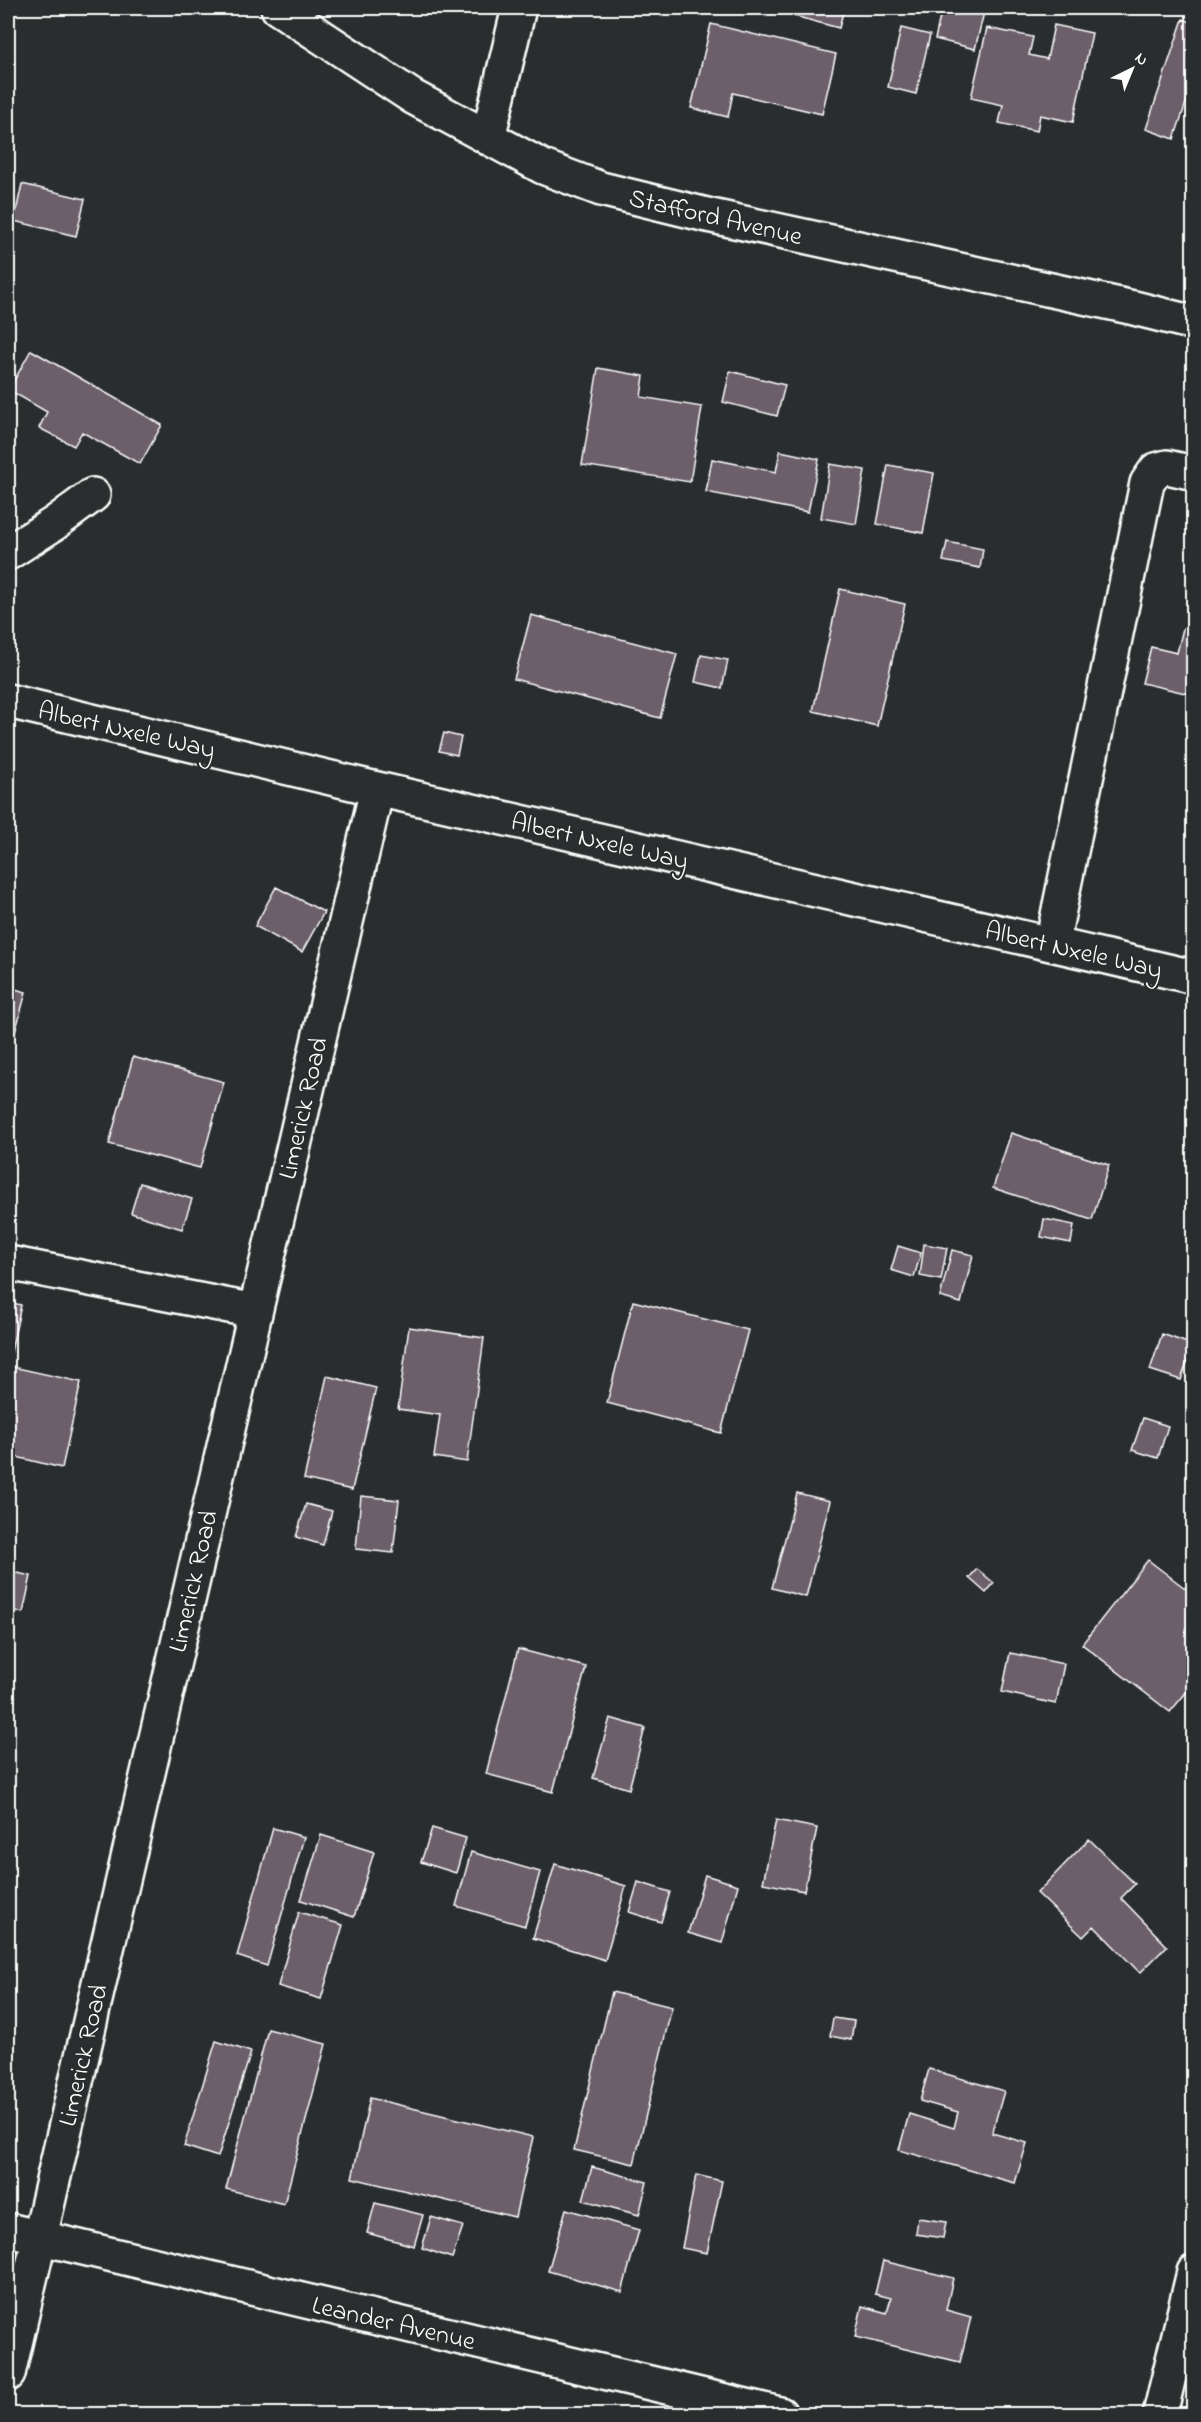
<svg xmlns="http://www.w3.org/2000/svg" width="1201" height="2422" viewBox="0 0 1201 2422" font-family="'Indie Flower',sans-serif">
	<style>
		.building { fill: #6c5e6b; stroke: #fff; stroke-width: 1.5 }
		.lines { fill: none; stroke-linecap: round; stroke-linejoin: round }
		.minor-casing { stroke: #fff; stroke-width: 38 }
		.major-casing { stroke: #fff; stroke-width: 38 }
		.minor { stroke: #2a2d2e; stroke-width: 33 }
		.major { stroke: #2a2d2e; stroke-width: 33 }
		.labels { text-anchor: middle; stroke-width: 4.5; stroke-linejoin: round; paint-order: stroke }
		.street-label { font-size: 26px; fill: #fff; stroke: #2a2d2e }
	</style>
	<rect width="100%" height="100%" fill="#2a2d2e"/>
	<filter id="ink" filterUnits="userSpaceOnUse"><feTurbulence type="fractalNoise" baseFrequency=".0167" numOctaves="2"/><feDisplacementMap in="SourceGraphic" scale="12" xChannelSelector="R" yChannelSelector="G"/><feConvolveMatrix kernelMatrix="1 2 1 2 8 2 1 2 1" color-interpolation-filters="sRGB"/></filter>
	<g filter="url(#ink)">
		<path class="building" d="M797,8h47l-5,20 -45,-12z
			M942,8h43l-10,41 -40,-10z
			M1183,19l11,4v56l-20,60 -28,-10z
			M711,24l125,30 -14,60 -89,-21 -5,24 -37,-9z
			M1054,25l38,8 -19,89 -33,-7 -3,16 -38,-8 4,-18 -32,-7 16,-70 46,9 -4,18 18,4z
			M901,28l29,7 -14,59 -28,-7z
			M22,184l63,15 -9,37 -62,-15z
			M31,350l131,75 -22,39 -58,-32 -8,14 -35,-18 8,-16 -38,-22z
			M598,368l46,8 -3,21 61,10 -12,75 -108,-17z
			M730,371l55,14 -8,31 -54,-14z
			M780,451l39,8 -11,53 -102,-20 6,-33 64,13z
			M830,464l35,6 -9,54 -35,-6z
			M888,465l46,8 -11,60 -46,-9z
			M947,542l36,7 -3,19 -37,-7z
			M840,589l65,15 -28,122 -64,-15z
			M531,615l146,39 -17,64 -146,-39z
			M1183,628l11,2v65l-52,-12 9,-36 26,6z
			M701,655l27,5 -6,28 -27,-6z
			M444,733l17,4 -4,18 -18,-4z
			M276,887l48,25 -22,40 -47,-26z
			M8,987l18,5 -18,67z
			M133,1057l91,25 -24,86 -91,-24z
			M1011,1133l98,32 -17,55 -99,-32z
			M140,1183l52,16 -10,30 -51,-16z
			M1044,1219l30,6 -3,18 -30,-6z
			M924,1244l23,4 -6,32 -21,-4z
			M898,1246l23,7 -7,24 -23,-7z
			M952,1250l21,5 -12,48 -21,-6z
			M633,1301l115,29 -27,103 -114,-30z
			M8,1302l13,3 -13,61 73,16 -19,86 -54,-13z
			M409,1327l75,11 -17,124 -33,-5 6,-42 -42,-6z
			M1162,1334l31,11 -12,35 -31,-10z
			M327,1376l49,12 -24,102 -48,-11z
			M1143,1418l25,8 -10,32 -26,-8z
			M797,1493l33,8 -24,96 -34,-9z
			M361,1496l38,4 -6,53 -37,-4z
			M306,1504l26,7 -9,34 -27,-8z
			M1148,1560l46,35v88l-24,29 -88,-68z
			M977,1569l17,14 -8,10 -17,-15z
			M8,1571l23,5 -8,37 -15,-4z
			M518,1649l68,18 -33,125 -67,-18z
			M1010,1653l54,11 -8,40 -54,-12z
			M610,1718l35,10 -16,61 -36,-11z
			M776,1820l41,8 -13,63 -41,-8z
			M273,1828l31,9 -37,129 -30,-10z
			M432,1828l34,10 -10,35 -35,-11z
			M321,1835l53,17 -20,65 -53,-17z
			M1089,1839l46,45 -14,14 46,48 -27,27 -46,-47 -11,11 -46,-44z
			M471,1852l69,20 -15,54 -69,-20z
			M555,1864l71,22 -21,74 -72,-22z
			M705,1875l33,10 -16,58 -34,-10z
			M638,1882l32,10 -9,30 -32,-10z
			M299,1912l44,13 -22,74 -43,-13z
			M612,1992l60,15 -38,157 -60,-14z
			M833,2018l21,3 -3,19 -21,-4z
			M268,2029l58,15 -42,160 -58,-15z
			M216,2041l35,11 -33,105 -34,-11z
			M929,2069l75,22 -12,42 35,10 -12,40 -116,-33 10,-36 45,14 4,-16 -38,-11z
			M370,2098l163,39 -18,80 -163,-39z
			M592,2167l55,15 -8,33 -56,-15z
			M696,2175l26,6 -15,72 -25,-5z
			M375,2203l48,12 -9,31 -47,-13z
			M566,2209l73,21 -17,62 -74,-21z
			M431,2217l32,9 -11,32 -30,-10z
			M918,2218l28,4 -3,16 -27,-4z
			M883,2261l70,17 -7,32 25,7 -11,45 -105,-25 7,-31 25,7 4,-15 -16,-4z"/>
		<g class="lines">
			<defs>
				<path id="minor" d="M278,8l135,89 130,70 58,22 106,26 427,93 60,15
					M488,138l31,-130
					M8,553l47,-30 38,-28
					M1052,944l95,-461 9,-13 11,-3 27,6
					M8,1263l247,48
					M8,2230l772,184
					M8,2374l369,-1585
					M1160,2414l34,-142"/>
				<path id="major" d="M8,701l369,88 817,188"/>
			</defs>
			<use href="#minor" class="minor-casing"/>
			<use href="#major" class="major-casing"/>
			<use href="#minor" class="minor"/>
			<use href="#major" class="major"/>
		</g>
	</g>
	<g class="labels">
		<g class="street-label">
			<text transform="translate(716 216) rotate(13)" y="9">Stafford Avenue</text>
			<text transform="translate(127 729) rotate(13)" y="9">Albert Nxele Way</text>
			<text transform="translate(600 840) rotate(13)" y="9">Albert Nxele Way</text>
			<text transform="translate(1074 949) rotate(13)" y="9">Albert Nxele Way</text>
			<text transform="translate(302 1108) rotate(-77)" y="9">Limerick Road</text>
			<text transform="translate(192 1581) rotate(-77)" y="9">Limerick Road</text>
			<text transform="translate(82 2055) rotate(-77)" y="9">Limerick Road</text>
			<text transform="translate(394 2322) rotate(13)" y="9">Leander Avenue</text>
		</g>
	</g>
	<rect width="1201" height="2422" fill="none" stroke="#2a2d2e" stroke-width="30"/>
	<rect x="15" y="15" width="1171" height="2392" fill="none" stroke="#fff" stroke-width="2" filter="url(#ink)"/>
	<g transform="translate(1132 69) rotate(43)" stroke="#2a2d2e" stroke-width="4.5" paint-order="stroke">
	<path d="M0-4.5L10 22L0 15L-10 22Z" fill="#ffffff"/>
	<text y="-9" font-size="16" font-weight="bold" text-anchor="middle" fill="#ffffff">N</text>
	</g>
</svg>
